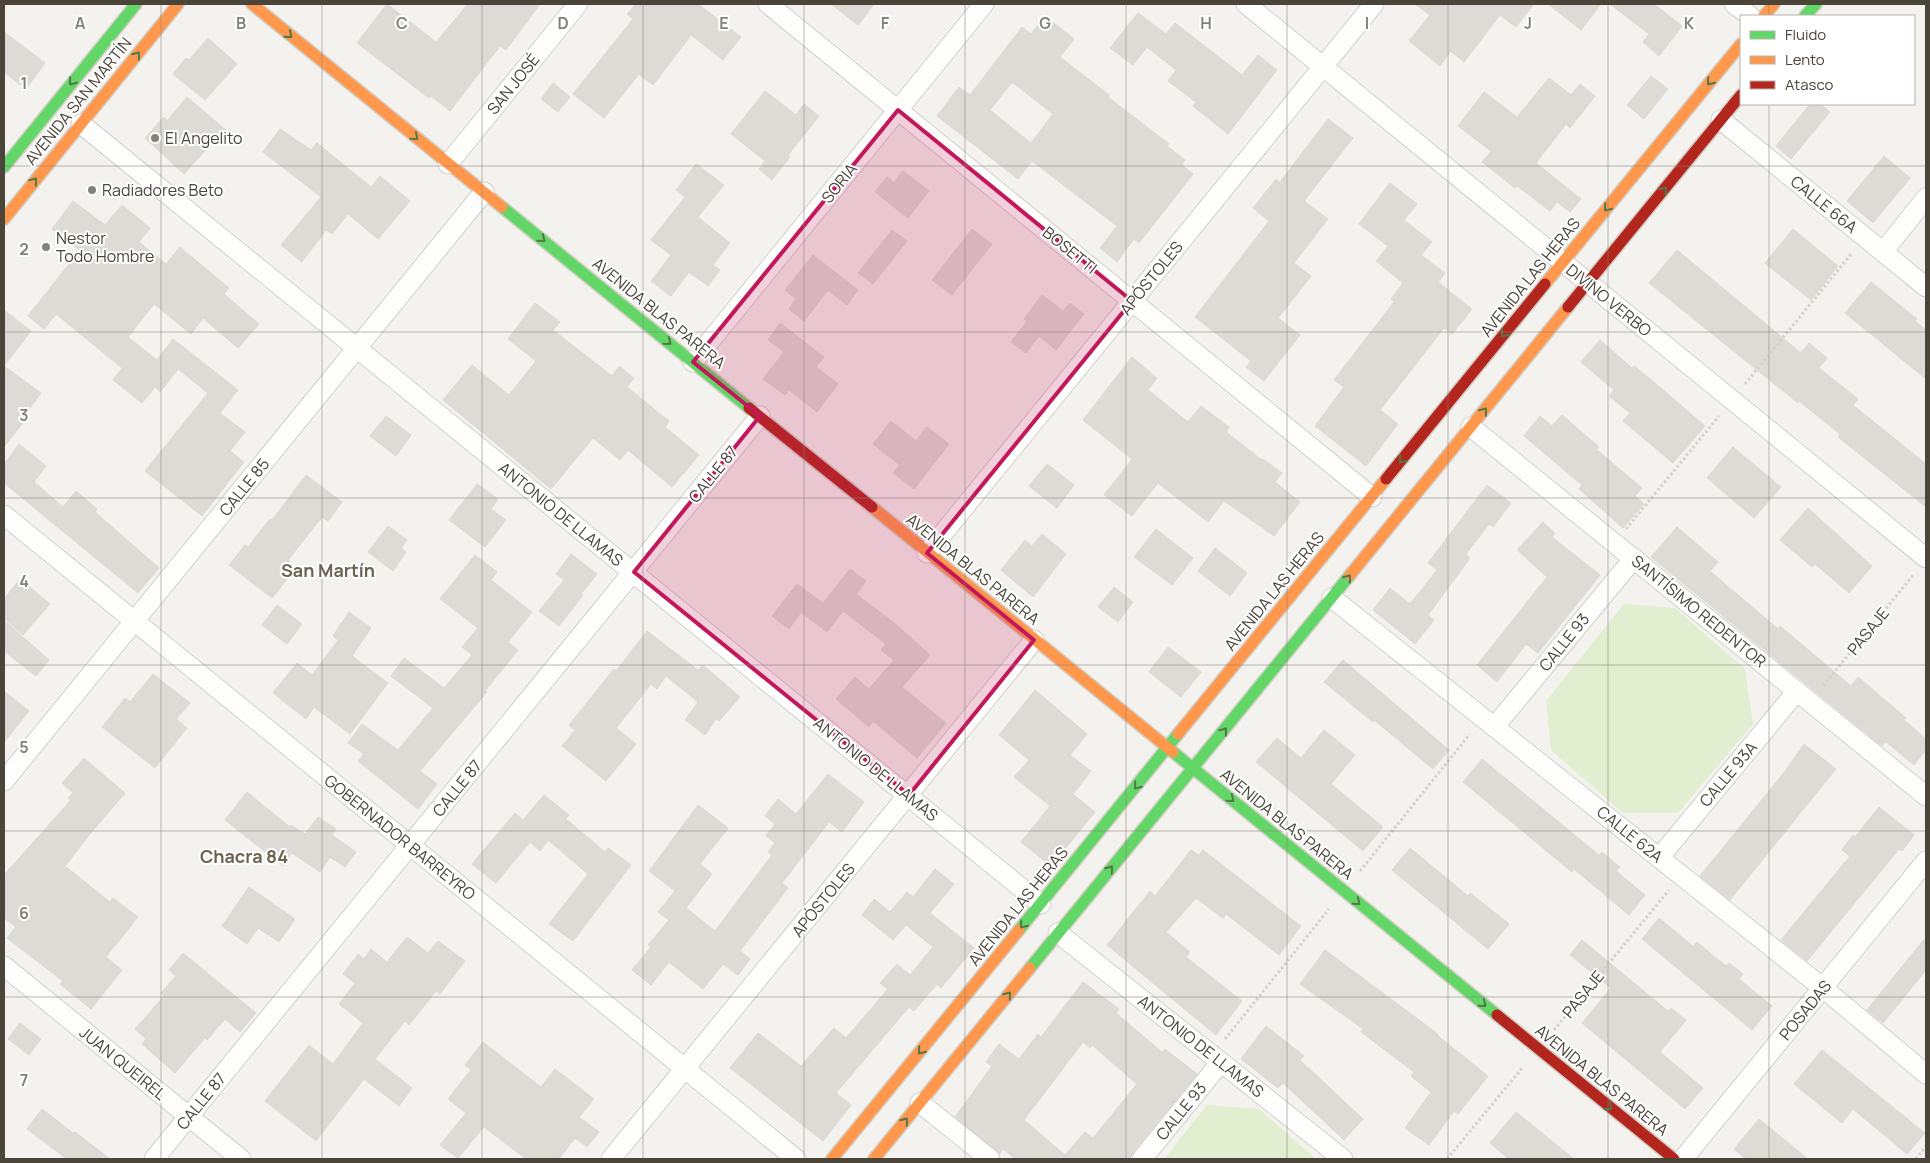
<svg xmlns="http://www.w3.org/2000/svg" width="1930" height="1163" viewBox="0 0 1930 1163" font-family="Manrope,sans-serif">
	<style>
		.green { fill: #e1eecf }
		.building { fill: #dedbd6; stroke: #dcd9d4; fill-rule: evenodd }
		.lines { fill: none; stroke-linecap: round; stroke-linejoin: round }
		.street-casing { stroke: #d2d0cb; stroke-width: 21 }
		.fast-casing { stroke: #d3cfc5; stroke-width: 14 }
		.slow-casing { stroke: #d3cfc5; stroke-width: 14 }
		.jam-casing { stroke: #d3cfc5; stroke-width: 14 }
		.path { stroke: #d3d2cc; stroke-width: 3; stroke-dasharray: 2.5 2.5; stroke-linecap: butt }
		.street { stroke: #fdfdfc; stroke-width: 19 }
		.fast { stroke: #63d668; stroke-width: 11 }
		.slow { stroke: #ff974d; stroke-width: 11 }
		.jam { stroke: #b3261e; stroke-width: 11 }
		.oneway { stroke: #537749 }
		.marked { fill: #c2185b; fill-opacity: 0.2; stroke: #c2185b; stroke-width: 4; stroke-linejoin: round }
		.grid { fill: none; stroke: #868178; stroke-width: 1; stroke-opacity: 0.55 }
		.poi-dot { fill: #868178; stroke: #fff; stroke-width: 2 }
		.labels { text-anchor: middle; stroke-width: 4; stroke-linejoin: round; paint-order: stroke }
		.street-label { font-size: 16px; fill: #4b4439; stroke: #fff }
		.poi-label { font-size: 16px; fill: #4b4439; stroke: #fff; text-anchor: start }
		.neighbourhood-label { font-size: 18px; font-weight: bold; fill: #6e6250; stroke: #fff }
		.grid-label { font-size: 16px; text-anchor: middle; font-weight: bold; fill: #868178; stroke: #fff; stroke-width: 4; stroke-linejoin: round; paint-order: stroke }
	</style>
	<rect width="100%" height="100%" fill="#f4f2ee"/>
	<path class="green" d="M1624,604l51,4 70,61 8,55 -75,89h-55l-72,-63 -5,-49z
		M1207,1105l52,4 57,50h-152z"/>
	<path class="building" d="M387,4l49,38 32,-38h72l-34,46 -6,-4 -50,65 -19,-15 -2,2 -72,-55z
		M636,4h62l43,33 -18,23 -32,-25 -38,50 -14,-11 -35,44 -31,-24 60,-75 -6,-5z
		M831,4h43l-16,21z
		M1415,4h119l-18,23 -16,-12 -36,47 -13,-11 -11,15 -31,-25 21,-26z
		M1548,4h53l-20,26z
		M1610,4h44l28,22 -23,30 -16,-14 6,-8z
		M1138,13l28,21 9,-11 67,52 16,-20 19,15 -49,64 -35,-28 3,-4 -28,-21 8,-11 -29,-23 -14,18 -23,-17z
		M1045,16l29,23 -14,18 49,38 -1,2 61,47 -2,2 18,14 -3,5 11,9 -54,69 -5,-4 -17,23 -17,-14 17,-22 -85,-65 -14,18 -81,-63 22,-29 11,8 52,-68 9,7zM1012,82l41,32 -22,29 -41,-33z
		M4,32l41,31 -19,26 -22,-17z
		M208,38l29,26 -32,36 -32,-26 13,-16 3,2z
		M1651,76l17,13 -24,30 -17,-14z
		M1549,78l22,17 9,-11 15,12 -25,32 -4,-4 -30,39 45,36 -11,13 -13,-10 -7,9 -33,-25 -2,2 -33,-26 9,-11 -33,-25 26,-34 33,25z
		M553,83l17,14 -12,15 -17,-13z
		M765,91l31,24 8,-11 15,12 -31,39 2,2 -18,23 -13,-11 6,-8 -34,-27z
		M187,97l40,34 -13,14 -2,-2 -28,31 -39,-36 19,-21 3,4z
		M1810,104h10l10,8 -39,47 -15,-13z
		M1328,119l25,19 -49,63 24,18 -34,44 17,13 -33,42 22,17 -36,46 -18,-14 5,-6 -56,-44 74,-96 -16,-13 23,-29 4,3z
		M280,129l31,21 6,-7 54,44 9,-11 30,25 -32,38 -30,-25 -16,20 -6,-4 -24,32 -21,-17 40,-48 -58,-45z
		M1884,156l26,22 -37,45 -26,-22z
		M696,164l28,21 -26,32 32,26 -17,22 7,5 -12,16 -19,-14 -18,24 -20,-15 20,-26 -20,-15 34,-43 -9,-7z
		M903,171l26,20 -21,27 -33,-26 12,-15 7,6z
		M1390,183l27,21 -13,16 28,22 -11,13 24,18 -7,9 34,27 -20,25 -8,-6 -64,82 18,14 -32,42 -51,-40 29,-39 -10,-7 60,-78 -3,-3 12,-16 -27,-22 12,-15 -29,-22z
		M73,201l32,24 17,-20 28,23 -11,14 27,22 14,-17 49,41 -5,6 35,30 -21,24 -35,-30 -12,16 -37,-30 -26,33 29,23 16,-21 65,51 -18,23 25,19 -15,19 14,11 -42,54 -57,-45 63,-78 -30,-24 -18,23 -5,-5 -13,16 -29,-23 9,-12 -66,-54 -12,15 -16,-13 52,-66 -28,-21z
		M972,229l20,15 -40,51 -20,-15z
		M1793,229l45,37 -27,34 -46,-37z
		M892,230l15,11 -34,43 -15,-11z
		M1677,250l124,103 8,-10 18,15 -8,10 39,31 -5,6 73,59v43l-88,-70 2,-3 -41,-33 -1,2 -149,-120z
		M813,255l45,35 -11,15 -19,-15 -24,31 -15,-12 7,-10 -11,-9z
		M1871,282l46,37 -2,2 11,9v49l-81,-66z
		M1042,295l21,16 7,-8 14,11 -28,36 -17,-14 -13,17 -15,-11 16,-21 -3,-2z
		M535,303l25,19 -7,8 59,46 7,-10 15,12 -7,9 42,34 -4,6 34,28 -27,32 -44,-37 -8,10 -27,-22 -42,51 -108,-89 29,-35 37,30 27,-34 -28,-22z
		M4,310l27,21 -27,35 37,27 -15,20 3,2 -25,32z
		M780,323l44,34 -8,10 22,17 -21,28 -28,-22 -4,5 -22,-16 21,-27 -16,-12z
		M1600,340l32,28 2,-2 21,17 50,43 -32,37 -50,-42 7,-8 -21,-17 5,-6 -33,-28z
		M1132,357l25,21 -9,12 40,32 13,-16 28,21 -3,5 36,28 1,-1 19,14 -7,9 25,20 -26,34 -50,-35 -16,21 -50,-39 -26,33 -28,-21 28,-36 -49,-39z
		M1562,415l37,32 -2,3 45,38 -7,8 9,8 -21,24 -44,-39 3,-4 -58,-49 16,-20 12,10z
		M386,416l25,19 -15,21 -26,-20z
		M891,421l25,20 11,-14 22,17 -35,45 -21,-16 7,-8 -27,-21z
		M19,444l27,22 -12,16 29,25 13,-16 21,18 -2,3 64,56 -21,25 -134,-110v-19z
		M1733,447l48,40 -27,31 -47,-40z
		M1047,464l27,21 -17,23 -28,-22z
		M306,475l36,27 -14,19 -6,-4 -34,43 2,1 -9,12 7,5 -16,20 -43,-33 16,-20 3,2 22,-28 2,1z
		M477,484l21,15 -7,10 15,11 -21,27 -36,-27z
		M1487,485l24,18 -18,24 -4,-3 -23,30 4,4 -42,57 6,5 -19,24 -42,-34 17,-22 20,16 27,-34 -9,-7z
		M1808,508l64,58 -23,27 -34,-29 -3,3 -32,-27z
		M1543,522l12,11 -3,4 48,38 -62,78 -12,-9 -29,38 -20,-17 70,-88 -30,-27z
		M388,526l19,14 -6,8 5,4 -13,19 -25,-19z
		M1677,527l41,35 -8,9 68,58 2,-3 71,60 7,-9 48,41 -2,2 22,19v11l-12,15 -28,-23 -4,4 -231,-189z
		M1156,529l37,29 -21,27 -38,-28z
		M1042,534l24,20 -33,43 -32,-27 24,-30 7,6z
		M1215,548l32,25 -17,23 -32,-25z
		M571,554l26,20 -16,20 2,1 -24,31 -20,-15 25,-31 -8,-6z
		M475,555l22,17 -6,8 41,32 -24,30 10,8 -33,41 2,1 -67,79 17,13 -19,25 -60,-48 6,-7 -16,-11 14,-19 36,26 35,-42 -42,-32 13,-18 40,30 28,-33 -10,-8 16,-19 -38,-29z
		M850,569l16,12 -10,13 37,28 37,33 -28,32 44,36 -29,35 -44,-37 -4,6 -33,-28 19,-22 14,12 25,-29 -13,-10 5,-6 -43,-33 -16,21 -26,-20 -12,17 -17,-13 25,-32 26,19z
		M20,579l30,25 -27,31 -19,-17v-19z
		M1114,587l19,15 -15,20 -20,-15z
		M277,605l25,19 -15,20 -25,-19z
		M349,612l22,16 -19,28 36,27 -38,51 -36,-27 -8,12 -33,-26 24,-30 15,12 26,-35 -5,-4z
		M4,620l45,40 -13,16 -32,-25z
		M647,631l51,39 5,-5 37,32 -21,24 -3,-2 -11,16 -20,-15 13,-18 -32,-26 -9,13 -6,-5 -35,44 20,16 -30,37 -44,-35 13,-16 -6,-5 45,-56 2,2z
		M1168,647l33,25 -20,25 -32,-25z
		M1343,660l106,90 -16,19 -59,-49 -1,2 -49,-40z
		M153,674l37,29 -14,16 11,9 -32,40 -53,-41 23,-29 5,4z
		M1035,690l52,44 -17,21 21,16 -18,23 22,18 -44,54 -30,-24 29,-36 -36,-29 15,-17 -30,-25z
		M4,691l25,20 -25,31z
		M1324,730l31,25 -24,29 52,43 -20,24 -107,-89 21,-24 24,20z
		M1804,744l32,25 -106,131 -30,-24 86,-106z
		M84,758l41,35 -35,41 -25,32 45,36 3,-4 25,19 -32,40 16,13 -31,39 -31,-25 3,-3 -56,-43 9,-11 -12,-9v-43l67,-75 -3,-2 5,-5 -11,-10z
		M1482,759l117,96 3,-3 18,15 -4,4 29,24 -16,20 -55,-46 -2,3 -109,-90z
		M828,774l36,28 -22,30 -13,-10 -47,61 6,5 -48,63 10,8 -12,16 -15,-11 -20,25 -34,-27 -18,23 -19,-15 19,-23 -3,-2 21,-25 -11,-8 17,-21 -26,-20 49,-66 30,23 -28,36 12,10 -26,34 29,23 57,-76 -4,-3 7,-9 -9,-7 9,-12 -10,-8 13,-17 18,15z
		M247,792l43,35 1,-2 14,9 13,-17 18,12 -4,6 24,17 -11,15 -15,-10 -10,15 -28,-19 -9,13 -58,-46z
		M544,795l25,20 -3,4 39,33 3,-4 23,17 -58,76 -24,-17 39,-50 -40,-34 -8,11 -10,-9 -34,41 -24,-19 43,-51 8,7z
		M1879,807l35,28 -12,16 -3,-2 -92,112 -26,-21 69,-84 -8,-6 11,-15 2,2z
		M1410,848l58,48 2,-3 39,31 -21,25 -96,-79z
		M1191,850l8,5 4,-5 98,76 -22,29 -53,-41 -3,4 -27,-20 -30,34 24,20 -4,5 56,44 -26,34 -109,-90 43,-54 5,5z
		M935,869l19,15 -24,29 44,35 -33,40 -4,-4 -23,27 -5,-4 -73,86 15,12 -28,36 -93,-73 28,-35 43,33 33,-38 12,10 42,-49 -8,-6 17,-19 13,11 23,-28 -27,-22 -13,15 -31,-25 12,-16 16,13 17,-20 6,5z
		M249,887l46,32 -16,23 -21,-14 -11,16 -25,-18z
		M1659,918l34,28 4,-4 29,24 3,-3 14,11 -4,5 33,27 -20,24 -110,-91z
		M407,937l21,16 10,-12 27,20 -25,33 -4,-3 -27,34 -4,-4 -30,38 37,29 -13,18 -35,-27 -48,62 -51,-40 44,-56 24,19 30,-41 -24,-19 16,-21 -12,-9 15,-20 6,5 7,-10 16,13z
		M1926,937v33l-43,53 -16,-13z
		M1582,940l86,71 3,-3 15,12 -26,32 43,36 -18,21 -103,-86 29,-35 -41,-33z
		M1325,950l113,84 -1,1 51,41 -30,38 -4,-3 -25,34 -24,-17 26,-36 -20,-16 3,-4 -53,-40 2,-3 -63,-45z
		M183,953l73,60 -16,19 -15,-13 -18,21 -2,-2 -30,35 -33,-29 4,-5 -11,-10 29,-33 -3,-3 15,-17 -7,-6z
		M1083,982l36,27 -3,4 46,39 3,-3 32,25 -64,78 -3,7h-115l-12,-10 -3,5 -45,-37 37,-51 -6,-4 13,-18 20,15 19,-25 3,3zM1083,1042l7,6 2,-3 45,39 -44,54 -8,-6 -20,23 -41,-35z
		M20,1023l21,16 -12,16 -21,-16z
		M1266,1026l38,30 -4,4 63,59 -19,21 -61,-57 -5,5 -37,-29z
		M483,1042l58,45 14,-18 39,30 -15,18 20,15 -12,15 -12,-9 -16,21h-33l-42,-32 -26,31 -18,-13 26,-32 -18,-14 23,-29 -6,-5z
		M1822,1050l103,83 -18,21 -54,-45 -11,14 -48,-39z
		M42,1109l31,24 2,-1 35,27h-43l-40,-30z
		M1516,1112l58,47h-65l-19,-16z
		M1759,1119l49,40h-62l-12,-10z"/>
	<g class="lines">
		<defs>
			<path id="street" d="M768,4l604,493
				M1246,4l680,554
				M1734,4l16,12
				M1721,120l205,167
				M81,124l960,780
				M448,164l130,-160
				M1883,252l43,-54
				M693,362l291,-358
				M1471,427l455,369
				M4,515l792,644
				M927,553l447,-549
				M1332,598l491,390 103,86
				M1495,726l139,-168
				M4,781l480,-589
				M1659,858l138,-167
				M1058,933l285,226
				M4,966l237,193
				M920,1103l70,56
				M154,1159l606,-743
				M611,1159l423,-519
				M1142,1159l79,-97
				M1683,1159l243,-298"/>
			<path id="fast" d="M1805,16l11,-12
				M4,167l132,-163
				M502,207l247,201
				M1173,752l324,263
				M1019,930l159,-196
				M1030,968l320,-393"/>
			<path id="slow" d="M252,4l250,203
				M1764,16l10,-12
				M4,219l174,-215
				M1545,284l196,-240
				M872,507l301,245
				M1350,575l218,-268
				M1178,734l208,-255
				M832,1159l187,-229
				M874,1159l156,-191"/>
			<path id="jam" d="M1568,307l173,-212
				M749,408l123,99
				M1386,479l159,-195
				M1497,1015l177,144"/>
		</defs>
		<use href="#street" class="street-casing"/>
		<use href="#fast" class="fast-casing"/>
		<use href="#slow" class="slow-casing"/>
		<use href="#jam" class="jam-casing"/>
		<path class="path" d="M1745,384l107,-131
			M1626,529l93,-113
			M1823,686l91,-112
			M1360,871l110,-137
			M1554,1030l115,-140
			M1225,1039l104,-130
			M1447,1159l76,-92
			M1916,1159l10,-13"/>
		<use href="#street" class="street"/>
		<use href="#fast" class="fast"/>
		<use href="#slow" class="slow"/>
		<use href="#jam" class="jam"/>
	</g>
	<defs><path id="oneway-chevron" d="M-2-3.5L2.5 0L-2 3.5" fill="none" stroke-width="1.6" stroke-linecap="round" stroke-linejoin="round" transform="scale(1.25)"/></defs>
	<g class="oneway">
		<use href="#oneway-chevron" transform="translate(289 35) rotate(39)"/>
		<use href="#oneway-chevron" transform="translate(137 55) rotate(-51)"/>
		<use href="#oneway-chevron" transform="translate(72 82) rotate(129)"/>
		<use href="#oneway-chevron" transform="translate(1710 82) rotate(129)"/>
		<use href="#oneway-chevron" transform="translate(415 137) rotate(39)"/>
		<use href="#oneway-chevron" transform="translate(34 181) rotate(-51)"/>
		<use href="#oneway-chevron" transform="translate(1664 190) rotate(-51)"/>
		<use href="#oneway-chevron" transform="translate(1607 208) rotate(129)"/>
		<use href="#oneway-chevron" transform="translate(542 239) rotate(39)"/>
		<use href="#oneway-chevron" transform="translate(1504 334) rotate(129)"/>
		<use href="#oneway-chevron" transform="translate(668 342) rotate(39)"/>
		<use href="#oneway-chevron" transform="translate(1484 411) rotate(-51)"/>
		<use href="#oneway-chevron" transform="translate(1402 460) rotate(129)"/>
		<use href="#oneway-chevron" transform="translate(1348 578) rotate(-51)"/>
		<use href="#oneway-chevron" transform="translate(1224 731) rotate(-51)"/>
		<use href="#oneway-chevron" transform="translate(1137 786) rotate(129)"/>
		<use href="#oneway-chevron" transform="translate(1231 799) rotate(39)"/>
		<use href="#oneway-chevron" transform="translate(1110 869) rotate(-51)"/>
		<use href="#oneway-chevron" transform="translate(1357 902) rotate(39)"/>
		<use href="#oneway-chevron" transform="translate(1023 925) rotate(129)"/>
		<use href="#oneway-chevron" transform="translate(1008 995) rotate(-51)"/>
		<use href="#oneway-chevron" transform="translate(1483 1004) rotate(39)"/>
		<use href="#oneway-chevron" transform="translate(921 1051) rotate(129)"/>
		<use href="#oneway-chevron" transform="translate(1609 1107) rotate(39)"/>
		<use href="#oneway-chevron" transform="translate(905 1121) rotate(-51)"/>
	</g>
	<path class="marked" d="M898,110l234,191 -205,252 107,87 -125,155 -275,-223 126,-156 -67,-54z"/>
	<path class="grid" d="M161,4v1155M322,4v1155M482,4v1155M643,4v1155M804,4v1155M965,4v1155M1126,4v1155M1287,4v1155M1448,4v1155M1608,4v1155M1769,4v12M1769,104v1055M4,166h1922M4,332h1922M4,498h1922M4,665h1922M4,831h1922M4,997h1922"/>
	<g class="poi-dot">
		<circle cx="155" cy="138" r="5"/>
		<circle cx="92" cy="190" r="5"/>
		<circle cx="46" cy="247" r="5"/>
	</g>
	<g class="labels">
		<g class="street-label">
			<text transform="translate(513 84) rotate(-51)" y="6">SAN JOSÉ</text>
			<text transform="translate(78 101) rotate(-51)" y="6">AVENIDA SAN MARTÍN</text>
			<text transform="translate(839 183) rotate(-51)" y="6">SORIA</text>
			<text transform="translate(1824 204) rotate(39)" y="6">CALLE 66A</text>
			<text transform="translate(1070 250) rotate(39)" y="6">BOSETTI</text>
			<text transform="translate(1530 277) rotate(-51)" y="6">AVENIDA LAS HERAS</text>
			<text transform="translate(1151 278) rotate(-51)" y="6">APÓSTOLES</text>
			<text transform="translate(1609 300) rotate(39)" y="6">DIVINO VERBO</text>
			<text transform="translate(659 313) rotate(39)" y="6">AVENIDA BLAS PARERA</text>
			<text transform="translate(713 474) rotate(-51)" y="6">CALLE 87</text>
			<text transform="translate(244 487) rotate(-51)" y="6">CALLE 85</text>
			<text transform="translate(561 514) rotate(39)" y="6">ANTONIO DE LLAMAS</text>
			<text transform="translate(973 569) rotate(39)" y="6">AVENIDA BLAS PARERA</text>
			<text transform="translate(1274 591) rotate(-51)" y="6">AVENIDA LAS HERAS</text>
			<text transform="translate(1699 611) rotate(39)" y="6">SANTÍSIMO REDENTOR</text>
			<text transform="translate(1868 631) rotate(-51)" y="6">PASAJE</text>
			<text transform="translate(1564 642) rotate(-51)" y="6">CALLE 93</text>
			<text transform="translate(876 769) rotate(39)" y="6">ANTONIO DE LLAMAS</text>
			<text transform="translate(1728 774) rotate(-50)" y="6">CALLE 93A</text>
			<text transform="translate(457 788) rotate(-51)" y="6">CALLE 87</text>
			<text transform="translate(1287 824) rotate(39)" y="6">AVENIDA BLAS PARERA</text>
			<text transform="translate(1630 834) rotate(39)" y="6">CALLE 62A</text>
			<text transform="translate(400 837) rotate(39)" y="6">GOBERNADOR BARREYRO</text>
			<text transform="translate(823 900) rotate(-51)" y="6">APÓSTOLES</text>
			<text transform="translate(1018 906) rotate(-51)" y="6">AVENIDA LAS HERAS</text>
			<text transform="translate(1583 994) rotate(-51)" y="6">PASAJE</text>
			<text transform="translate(1805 1010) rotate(-51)" y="6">POSADAS</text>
			<text transform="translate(1201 1046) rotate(38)" y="6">ANTONIO DE LLAMAS</text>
			<text transform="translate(123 1063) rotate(39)" y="6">JUAN QUEIREL</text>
			<text transform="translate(1602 1080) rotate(39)" y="6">AVENIDA BLAS PARERA</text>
			<text transform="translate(201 1101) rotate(-51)" y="6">CALLE 87</text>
			<text transform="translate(1181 1111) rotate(-51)" y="6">CALLE 93</text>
		</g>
		<g class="poi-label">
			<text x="165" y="144">El Angelito</text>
			<text x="102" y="196">Radiadores Beto</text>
			<text x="56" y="244">Nestor<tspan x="56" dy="18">Todo Hombre</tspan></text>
		</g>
		<g class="neighbourhood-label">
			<text x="328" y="577">San Martín</text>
			<text x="244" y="863">Chacra 84</text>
		</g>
	</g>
	<g class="grid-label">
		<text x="80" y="29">A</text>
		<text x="241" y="29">B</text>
		<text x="402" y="29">C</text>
		<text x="563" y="29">D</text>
		<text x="724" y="29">E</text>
		<text x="885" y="29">F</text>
		<text x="1045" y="29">G</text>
		<text x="1206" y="29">H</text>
		<text x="1367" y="29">I</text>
		<text x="1528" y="29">J</text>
		<text x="1689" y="29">K</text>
		<text x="24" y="89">1</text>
		<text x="24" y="255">2</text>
		<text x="24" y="421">3</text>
		<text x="24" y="587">4</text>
		<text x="24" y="753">5</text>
		<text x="24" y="919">6</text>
		<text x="24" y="1086">7</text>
	</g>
	<rect width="1930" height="1163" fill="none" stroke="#4b4439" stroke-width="10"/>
	<rect x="1740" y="15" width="175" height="90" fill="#ffffff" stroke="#b7b4b0"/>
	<rect x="1750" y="31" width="25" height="8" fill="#63d668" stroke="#b7b4b0"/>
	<text x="1785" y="40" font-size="15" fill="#4b4439">Fluido</text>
	<rect x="1750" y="56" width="25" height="8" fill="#ff974d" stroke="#b7b4b0"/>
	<text x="1785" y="65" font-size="15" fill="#4b4439">Lento</text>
	<rect x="1750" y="81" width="25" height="8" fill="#b3261e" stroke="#b7b4b0"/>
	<text x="1785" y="90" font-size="15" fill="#4b4439">Atasco</text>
</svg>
